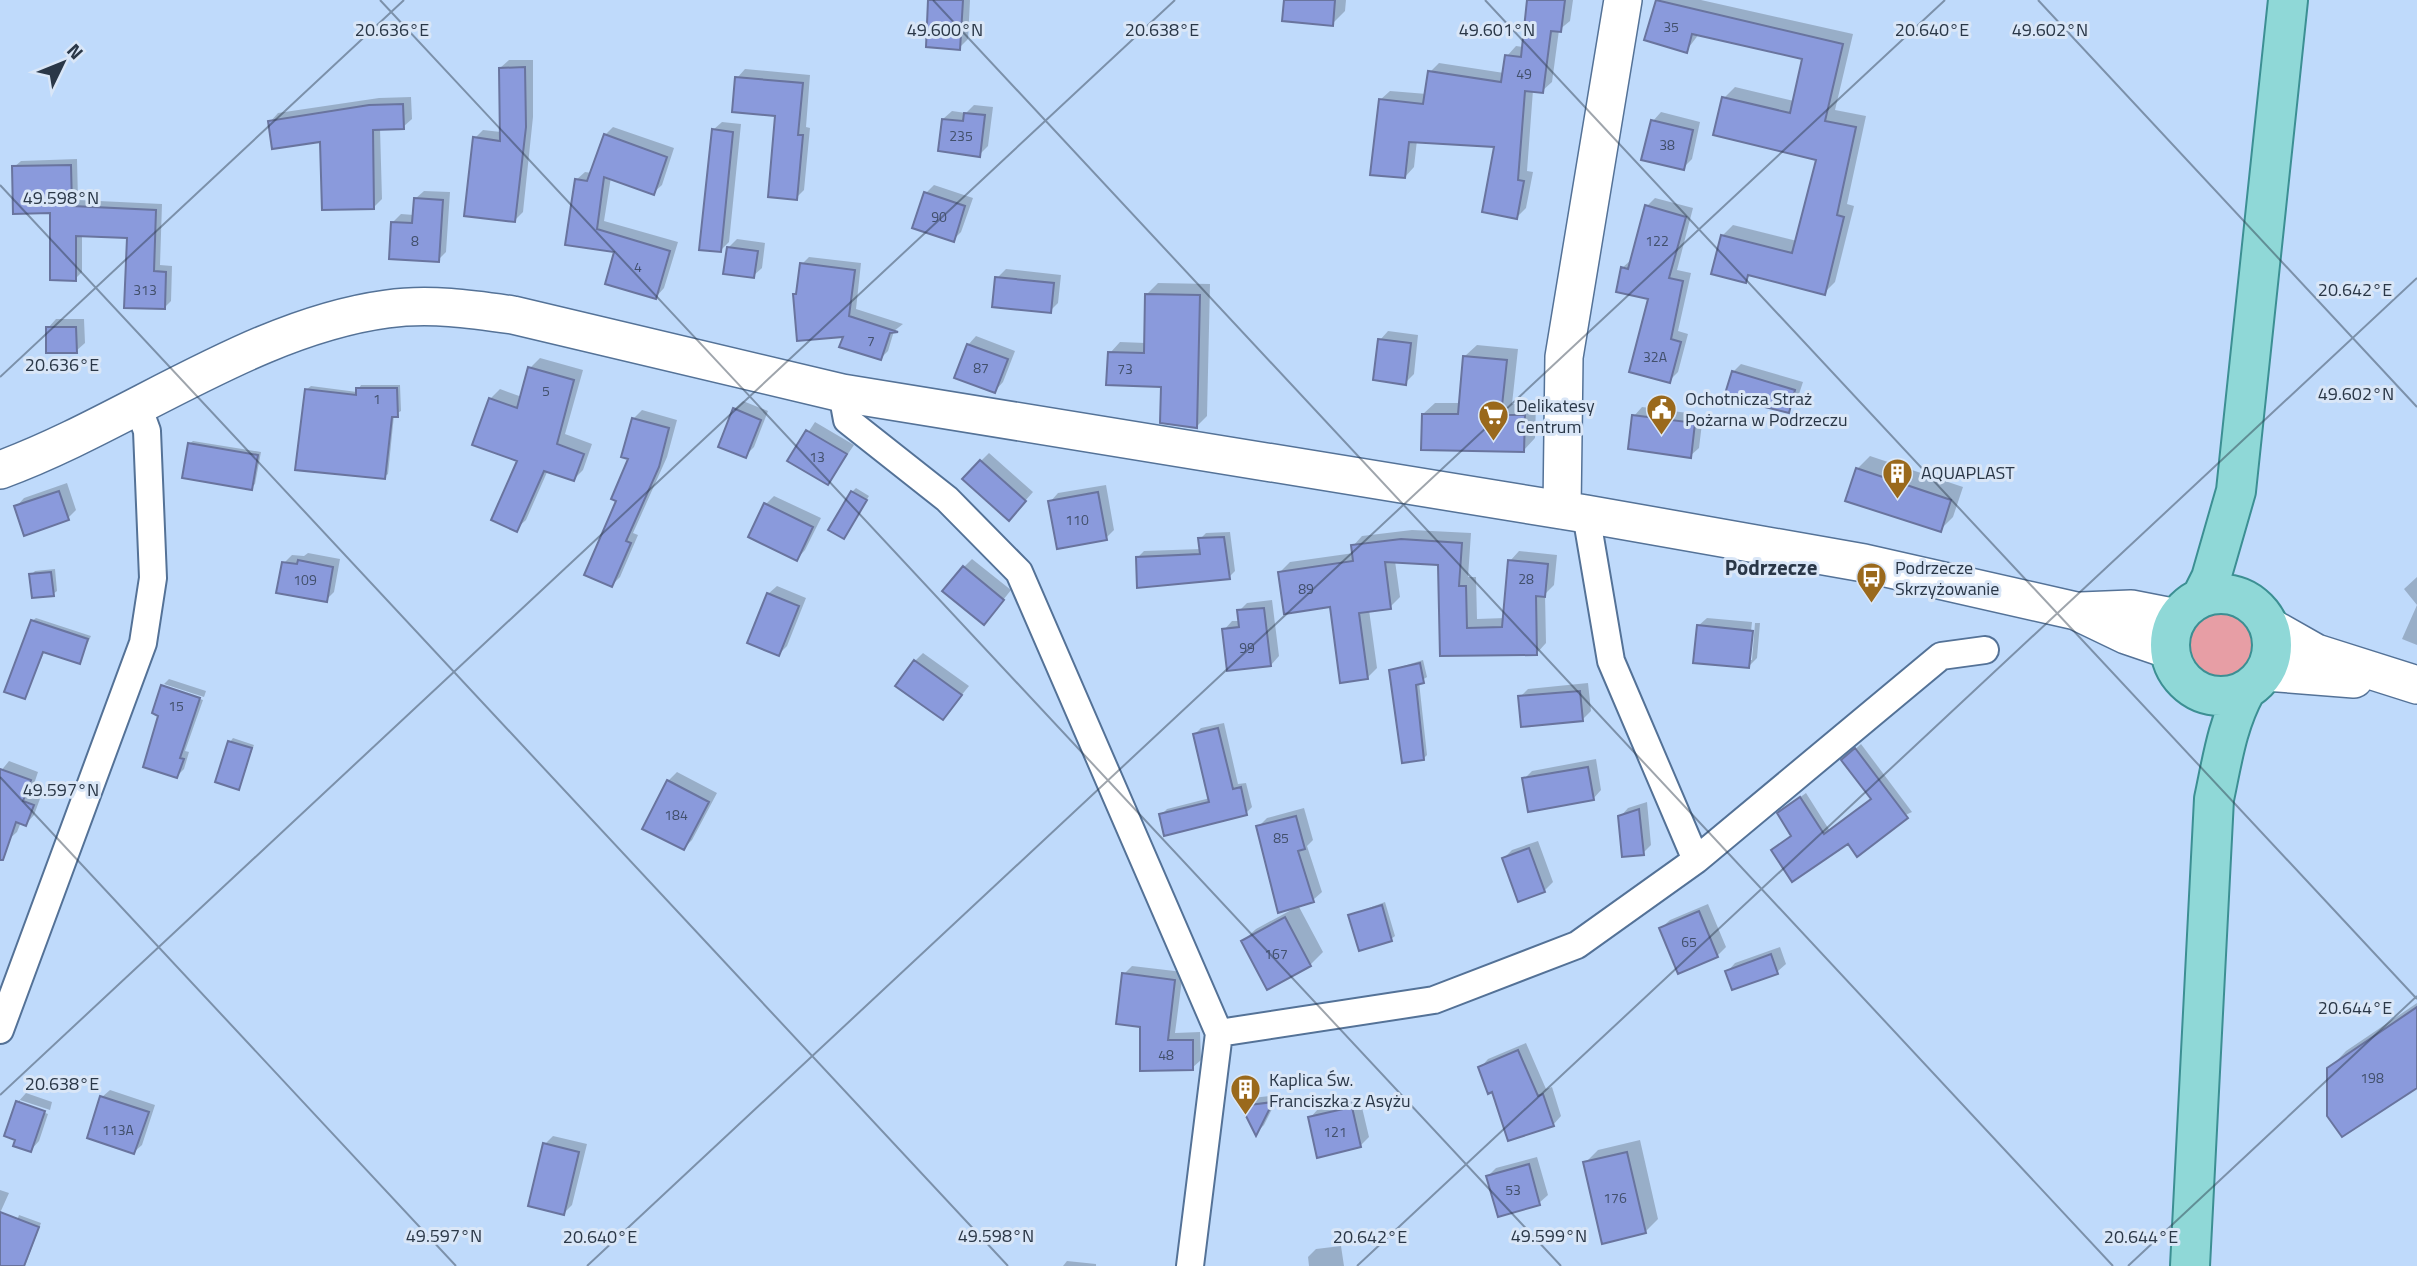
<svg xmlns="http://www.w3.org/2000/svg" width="2417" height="1266" viewBox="0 0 2417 1266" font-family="'Titillium Web',sans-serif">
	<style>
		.green { fill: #e79ea5 }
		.shadow { fill: #0003 }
		.building { fill: #8a9adc; stroke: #69749e; stroke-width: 2 }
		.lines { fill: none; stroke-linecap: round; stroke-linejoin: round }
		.street-casing { stroke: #547297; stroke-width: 30 }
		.secondary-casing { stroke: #547297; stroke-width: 40 }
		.primary-casing { stroke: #3c8f93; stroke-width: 42 }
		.street { stroke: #fff; stroke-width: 26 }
		.secondary { stroke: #fff; stroke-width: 37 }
		.primary { stroke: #8fd8d7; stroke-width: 38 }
		.ticks { fill: none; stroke: #2a3747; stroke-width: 2; stroke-opacity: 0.45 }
		.labels { text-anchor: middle; stroke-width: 6; stroke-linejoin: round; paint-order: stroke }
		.number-label { font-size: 14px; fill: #42506c }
		.poi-label { font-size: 18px; fill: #2a3747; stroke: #d9e6f7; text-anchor: start }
		.quarter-label { font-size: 21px; font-weight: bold; fill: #2a3747; stroke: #d9e6f7 }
		.ticks-label { font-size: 18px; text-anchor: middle; fill: #2a3747; stroke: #d9e6f7; stroke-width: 6; stroke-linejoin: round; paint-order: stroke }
	</style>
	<rect width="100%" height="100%" fill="#bfdafb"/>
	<path class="green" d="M2184 644a38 38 0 1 1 76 0a38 38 0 1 1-76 0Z"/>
	<path class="shadow" d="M930,0h40l-2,39 -9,9z
		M1286,0h60l-1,11 -13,13z
		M1529,0h44l-3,21 -11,9 -7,52 -10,9 -9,-1 -6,81 6,1 -7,36 -9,9 -21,-71 -79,-6 -3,27 -9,10 -25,-77 10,-9 37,3 3,-22 9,-9 65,10 3,-17 9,-10 7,1z
		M1659,0h42l152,34 -18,76 31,6 -19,88 7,2 -19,76 -11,11 -73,-19 -6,7 -23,-45 11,-11 64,16 21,-82 -94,-61 11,-11 59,14 10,-44 -105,-23 -13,17z
		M509,60h24v57l-10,95 -8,8 -40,-82 8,-8 18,2 -1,-64z
		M745,69l65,6 -4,52 4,1 -6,62 -8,8 -19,-84 -40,-36z
		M411,97l1,22 -9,8 -23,1 2,71 -8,8 -52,-67 -52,-18 8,-9 101,-15z
		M974,105l19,2 -5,39 -9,9 -36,-36 9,-8 14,2z
		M1661,112l39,10 -8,37 -9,9 -30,-47z
		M722,122l19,2 -12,118 -8,8 -8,-120z
		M613,127l61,21 -12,37 -9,8 -42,-16 -7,44 74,21 -14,46 -8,9 -39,-46 -50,-8 9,-63 9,-8 7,1 13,-38z
		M77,159l1,41 84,4 -2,61 12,1 -1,35 -7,7 -36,-72 -46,-1v37l-7,7 -23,-67 -38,-45 7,-6z
		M934,185l39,13 -12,34 -8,8 -27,-47z
		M424,191l26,1 -4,60 -8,8 -45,-38 8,-8 13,1 1,-16z
		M1655,198l38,10 -16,62 14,3 -13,58 10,3 -10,38 -9,9 -19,-84 -28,-29 9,-8 16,-54z
		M737,239l28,4 -3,25 -9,8 -24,-29z
		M809,257l52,6 -5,46 47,15 -9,7 -6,20 -7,7 -87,-63 4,-4 4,-27z
		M1006,269l55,6 -3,28 -8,8 -53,-33z
		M1158,283l52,1 -3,132 -10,10 -34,-41 -53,-32 10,-11 26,1 1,-49z
		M56,319h28l1,24 -9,8 -28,-23z
		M1388,331l30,4 -4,39 -9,9 -25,-43z
		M976,336l39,15 -12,31 -8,9 -27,-46z
		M1477,345l41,4 -6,55h24l-1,34 -11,12 -101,-36 12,-11h25l5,-47z
		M540,358l43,12 -18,64 27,10 -9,26 -9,9 -26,-9 -22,50 -10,9 4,-69 -30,-61 10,-10 22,8 8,-29z
		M1741,364l62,18 -7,21 -8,8 -55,-39z
		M361,385h39l1,26 -7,4 -6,59 -4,3 -77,-88 4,-3 46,6z
		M743,401l25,10 -14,36 -9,9 -11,-47z
		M1642,407l61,8 -4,33 -9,8 -56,-40z
		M642,410l35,10 -10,37 -34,76 5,2 -18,42 -8,8 6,-85 12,-42 3,-39z
		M815,422l39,23 -26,38 -38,-23z
		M193,441l68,11 -6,32 -4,4 -62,-44z
		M989,453l44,39 -16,18 -36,-49z
		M1870,456l93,31 -10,30 -13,13 -83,-61z
		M67,483l9,27 -8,8 -52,-11 8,-9z
		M1106,485l8,45 -8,8 -56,-36 8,-9z
		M856,488l13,8 -25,41 8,-45z
		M774,496l47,22 -16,32 -8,9 -31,-55z
		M1412,530l59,3 -3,44h8l1,42 28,-1 5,-57 9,-10 38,4 -3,30 -9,9 1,49 -9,10 -95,1 -2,-91 -45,-2 5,36 -10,10 -21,3 8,58 -10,10 -35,-73 -52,-33 10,-10 64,-9 -1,-7 9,-10z
		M1230,532l5,39 -6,6 -91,-20 6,-6 57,-2 -1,-10 6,-6z
		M308,553l32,6 -6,33 -8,8 -42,-37 8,-8 12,1z
		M972,559l39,31 -19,24 -28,-47z
		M55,569l2,22 -4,3 -22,-19 4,-4z
		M2417,577v28l-13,-16z
		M777,586l29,12 -19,48 -8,8 -11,-60z
		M1272,600l7,56 -8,9 -47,-35 8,-9h8l-1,-10 8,-8z
		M2417,605v40l-15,-6z
		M36,618l55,18 -12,26 -34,-12 -20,47 7,-76z
		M1707,618l45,4 -4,38h4l3,-37h5l-3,35 -9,9 -50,-41z
		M923,653l46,33 -26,32 -28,-57z
		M1423,660l4,17 -8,5 8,73 -4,4 -32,-89z
		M169,679l37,12 -2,6 -40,-13z
		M1588,683l3,28 -8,8 -63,-22 8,-8z
		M164,684v3l39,13 -18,51 4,1 -5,17 -7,7 -16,-61z
		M1224,723l14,61 8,-1 6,24 -6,6 -85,2 6,-6 43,-11 -15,-64 6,-6z
		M233,738l21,7 -16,43 -8,-46z
		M1861,744l51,68 -64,30 -75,8 20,-15 -8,-27 21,-15 24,38 43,-32 -24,-44z
		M1596,759l5,31 -8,9 -69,-20 8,-8z
		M9,761l29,11 -7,21 10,3 -7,19 -8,9 -5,-2 -4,10 -9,8 -8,-3v-65z
		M677,772l40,21 -25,47 -8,8 -16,-67z
		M1647,802l4,43 -8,8 -23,-36 8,-9z
		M1304,808l9,32 -6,6 15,46 -9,8 -15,5 25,47 -13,13 -42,23 -25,-47 13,-12 37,-20 -35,-82 9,-9z
		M1538,841l15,41 -9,9 -40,-33 8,-8z
		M1385,902l10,34 -4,3 -41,-24z
		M1708,904l18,43 -9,9 -56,-28 9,-8z
		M1780,947l6,17 -9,8 -44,16 -6,-16 8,-9z
		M1132,966l51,6 -8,61 25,-1 1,28 -9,8 -51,-42 -17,-52z
		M2417,1003v83l-88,-17 17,-18z
		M1526,1043l20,46 6,-2 9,29 -8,9 -60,-35 -13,-22 8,-9z
		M110,1090l45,15 -13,40 -8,7 -32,-55z
		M26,1093l26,9 -2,8 -30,-10v4l28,10 -9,27 -8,9 -13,-48z
		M1279,1095l-15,30 -8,8 -13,-27 9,-8z
		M1360,1099l9,38 -8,8 -51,-27 8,-9z
		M553,1136l34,8 -15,61 -8,8 -19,-69z
		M1640,1140l18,79 -13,13 -60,-69 13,-13z
		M1537,1157l11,38 -9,8 -51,-27 8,-8z
		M0,1190l9,3 -9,20z
		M19,1215l22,8 -16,43h-25z
		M1341,1246l3,20h-35l-1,-9 8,-8z
		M1067,1261l29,3v2h-33z"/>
	<path class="building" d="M928,0h35l-3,50 -34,-3z
		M1284,0h51l-2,26 -51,-5z
		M1527,0h38l-4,32 -10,-1 -8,62 -18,-2 -7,89 6,1 -7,38 -35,-7 12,-65 -85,-5 -4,36 -35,-3 9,-76 44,5 5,-33 73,11 4,-27 16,2z
		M1656,0l187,44 -18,77 31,6 -19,88 7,2 -19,78 -77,-20 -2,8 -35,-9 10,-39 71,18 24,-93 -103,-25 9,-38 68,16 12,-54 -110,-25 -5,19 -43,-13z
		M525,67l1,60 -11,95 -51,-6 9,-79 27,4 -1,-73z
		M735,77l68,6 -5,52h5l-6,65 -29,-3 7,-81 -43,-4z
		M403,104l1,25 -31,1 1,79 -52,1 -2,-68 -48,7 -4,-28 101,-16z
		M964,113l21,2 -5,42 -42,-6 4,-32 21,2z
		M1651,120l42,10 -9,40 -43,-10z
		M712,129l21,3 -12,120 -22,-2z
		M604,134l63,23 -13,38 -50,-18 -7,52 73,22 -14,48 -51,-15 9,-32 -49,-7 10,-66 12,2z
		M71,165l1,41 84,4 -2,61 12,1 -1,37 -41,-1 3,-70 -51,-2v45l-26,-1v-67l-37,1 -1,-48z
		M924,192l41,14 -11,36 -42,-14z
		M414,198l29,2 -4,62 -50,-3 2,-37 21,1z
		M1645,205l41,12 -17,61 14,3 -12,58 10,3 -11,41 -41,-11 19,-73 -32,-7 5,-25 7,2z
		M727,247l31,4 -4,27 -31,-4z
		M800,263l55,7 -6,46 49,16 -8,1 -9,27 -42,-13 4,-10 -46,4 -4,-47h3z
		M995,277l59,6 -3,30 -59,-6z
		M1145,294l55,1 -3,133 -37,-5 1,-36 -55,-2 2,-33 36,1z
		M46,327h30l1,26h-31z
		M1378,339l33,4 -5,42 -33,-5z
		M967,344l41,15 -13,34 -41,-15z
		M1463,356l44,4 -6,55h24l-1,37 -103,-2 1,-36h36z
		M528,367l46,13 -17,64 27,10 -10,27 -30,-10 -27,61 -26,-12 26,-59 -45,-16 17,-47 28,10z
		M1732,371l63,19 -6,23 -65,-16z
		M356,388h41l1,29h-6l-7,62 -90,-9 10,-81 51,6z
		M733,408l28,12 -15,38 -28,-11z
		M1632,415l63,8 -4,35 -63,-9z
		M632,418l37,10 -10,39 -33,74 5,2 -19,44 -28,-12 32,-74 -5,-2 17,-40 -7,-2z
		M806,430l41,24 -19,31 -41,-24z
		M188,443l70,12 -6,35 -70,-12z
		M980,460l46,41 -17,20 -47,-42z
		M1856,468l95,32 -10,32 -96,-31z
		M59,491l10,29 -45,16 -10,-30z
		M851,491l16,9 -23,39 -16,-9z
		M1098,492l9,48 -50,9 -9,-48z
		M764,503l49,24 -16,34 -49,-24z
		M1224,537l6,42 -93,9 -1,-31 64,-3 -2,-16z
		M1401,539l61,4 -3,43h7l1,42 35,-1 6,-67 40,4 -3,33 -9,-1 1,59 -97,1 -2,-91 -53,-3 6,47 -32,4 9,66 -28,4 -10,-76 -46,7 -6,-42 75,-11 -2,-16z
		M298,560l35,7 -6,35 -51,-9 6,-31 15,2z
		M963,566l41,34 -20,25 -42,-34z
		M51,572l3,24 -22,2 -3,-24z
		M767,593l32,13 -20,50 -32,-13z
		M1264,608l7,58 -44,5 -5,-42 17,-2 -2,-17z
		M31,620l57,19 -8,25 -37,-12 -18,47 -21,-7z
		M1697,625l56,6 -4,37 -56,-5z
		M914,660l48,35 -19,25 -48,-34z
		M1420,663l4,20 -8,2 8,75 -22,3 -13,-93z
		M161,685l39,13 -20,60 4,1 -7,19 -34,-11 15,-51 -6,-3z
		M1580,691l3,30 -62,6 -3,-31z
		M1218,728l15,61 8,-2 6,28 -83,21 -5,-22 50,-12 -16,-68z
		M228,741l24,7 -13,42 -24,-8z
		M1855,748l53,70 -51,39 -9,-13 -56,38 -21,-32 20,-14 -14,-23 23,-16 24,37 47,-35 -30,-39z
		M1588,767l6,33 -66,12 -6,-34z
		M0,769l31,11 -8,21 11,4 -8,21 -10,-4 -13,38h-3z
		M667,780l42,22 -25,48 -42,-21z
		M1639,809l5,46 -22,2 -4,-41z
		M1296,816l9,33 -7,2 16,51 -36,11 -22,-87z
		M1529,848l16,44 -27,10 -16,-44z
		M1382,905l10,36 -33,10 -11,-36z
		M1699,911l19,46 -40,17 -19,-46z
		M1285,917l26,49 -44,24 -26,-49z
		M1771,954l7,20 -46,16 -7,-19z
		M1122,973l53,7 -7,60h25v30l-53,1v-44l-24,-3z
		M2417,1007v81l-75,49 -15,-21v-48z
		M1518,1050l20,46 5,-2 11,32 -46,15 -16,-49 -4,2 -10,-27z
		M100,1096l49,16 -15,42 -47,-16z
		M16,1101l29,10 -14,41 -18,-6 2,-6 -11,-4z
		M1273,1102l-17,34 -15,-30z
		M1352,1107l9,40 -44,11 -9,-41z
		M543,1143l36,9 -15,63 -36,-9z
		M1627,1152l19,81 -44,11 -19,-82z
		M1529,1164l11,41 -42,12 -12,-41z
		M0,1212l39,15 -15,39h-24z"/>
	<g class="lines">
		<defs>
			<path id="street" d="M842,393l5,27 100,79 72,73 200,461 -29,233
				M1586,514l25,147 85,199 245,-204 44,-6
				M0,1030l143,-387 10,-65 -6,-147 -9,-25
				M1219,1033l215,-33 143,-55 119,-85"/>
			<path id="secondary" d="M0,470c126,-46 252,-143 387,-161 42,-6 84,0 126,6l329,78 744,121 278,49 212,48 50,24 44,15
				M1562,510l2,-153 59,-357
				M2081,611l50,-2 46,9
				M2270,627l46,26 101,32
				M2265,672l89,7"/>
			<path id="primary" d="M2170 645a51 51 0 1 1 102 0a51 51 0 1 1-102 0Z
				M2201,598l10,-20 25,-87 52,-491
				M2190,1266l24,-467c8,-37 13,-75 32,-109"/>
		</defs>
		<use href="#street" class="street-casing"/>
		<use href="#secondary" class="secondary-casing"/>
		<use href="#primary" class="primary-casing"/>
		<use href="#street" class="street"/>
		<use href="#secondary" class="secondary"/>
		<use href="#primary" class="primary"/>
	</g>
	<path class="ticks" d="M380,0l1181,1266M933,0l1180,1266M1485,0l932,999M2038,0l379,407M0,185l1008,1081M0,377l404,-377M0,777l456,489M0,1095l1175,-1095M587,1266l1358,-1266M1357,1266l1060,-988M2128,1266l289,-270"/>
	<defs>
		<symbol id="civic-pin" viewBox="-11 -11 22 30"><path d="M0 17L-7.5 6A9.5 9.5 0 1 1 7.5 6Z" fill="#9a691c" stroke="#d9e6f7"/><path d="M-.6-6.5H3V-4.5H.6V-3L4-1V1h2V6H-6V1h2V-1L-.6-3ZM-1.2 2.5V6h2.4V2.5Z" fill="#fff"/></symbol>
		<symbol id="supermarket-pin" viewBox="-11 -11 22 30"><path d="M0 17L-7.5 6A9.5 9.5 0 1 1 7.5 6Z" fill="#9a691c" stroke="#d9e6f7"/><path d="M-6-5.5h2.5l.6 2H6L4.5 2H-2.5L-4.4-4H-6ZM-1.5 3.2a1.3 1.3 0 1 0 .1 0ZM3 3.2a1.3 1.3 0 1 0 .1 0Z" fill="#fff"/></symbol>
		<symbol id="building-pin" viewBox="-11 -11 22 30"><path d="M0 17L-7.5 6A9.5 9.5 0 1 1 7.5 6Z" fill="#9a691c" stroke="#d9e6f7"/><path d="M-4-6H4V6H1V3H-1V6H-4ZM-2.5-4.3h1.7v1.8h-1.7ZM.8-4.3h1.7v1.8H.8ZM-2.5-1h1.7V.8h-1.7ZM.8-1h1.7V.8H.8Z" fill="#fff"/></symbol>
		<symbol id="bus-pin" viewBox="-11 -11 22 30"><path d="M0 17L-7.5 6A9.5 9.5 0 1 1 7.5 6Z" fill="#9a691c" stroke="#d9e6f7"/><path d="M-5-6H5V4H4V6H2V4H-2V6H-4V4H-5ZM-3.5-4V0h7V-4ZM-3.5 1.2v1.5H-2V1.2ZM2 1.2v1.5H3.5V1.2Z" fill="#fff"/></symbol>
	</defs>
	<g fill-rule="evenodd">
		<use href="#civic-pin" x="1644" y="392" width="35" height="47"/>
		<use href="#supermarket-pin" x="1476" y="398" width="35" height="47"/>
		<use href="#building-pin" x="1880" y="456" width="35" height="47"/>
		<use href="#bus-pin" x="1854" y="560" width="35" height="47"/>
		<use href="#building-pin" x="1228" y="1072" width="35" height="47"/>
	</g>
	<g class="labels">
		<g class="number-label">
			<text x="1671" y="32">35</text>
			<text x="1524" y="79">49</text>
			<text x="961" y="141">235</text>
			<text x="1667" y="150">38</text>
			<text x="939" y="222">90</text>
			<text x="415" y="246">8</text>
			<text x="1657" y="246">122</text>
			<text x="638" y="272">4</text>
			<text x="145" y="295">313</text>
			<text x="871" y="346">7</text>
			<text x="1655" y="362">32A</text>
			<text x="981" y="373">87</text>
			<text x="1125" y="374">73</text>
			<text x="546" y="396">5</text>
			<text x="377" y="404">1</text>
			<text x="817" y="462">13</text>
			<text x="1077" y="525">110</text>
			<text x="1526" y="584">28</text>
			<text x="305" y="585">109</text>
			<text x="1306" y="594">89</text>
			<text x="1247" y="653">99</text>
			<text x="176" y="711">15</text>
			<text x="676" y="820">184</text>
			<text x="1281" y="843">85</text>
			<text x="1689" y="947">65</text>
			<text x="1276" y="959">167</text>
			<text x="1166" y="1060">48</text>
			<text x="2372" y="1083">198</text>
			<text x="118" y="1135">113A</text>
			<text x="1335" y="1137">121</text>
			<text x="1513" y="1195">53</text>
			<text x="1615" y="1203">176</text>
		</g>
		<g class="poi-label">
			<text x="1685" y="405">Ochotnicza Straż<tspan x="1685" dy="21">Pożarna w Podrzeczu</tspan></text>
			<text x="1516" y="412">Delikatesy<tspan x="1516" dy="21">Centrum</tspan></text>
			<text x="1921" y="479">AQUAPLAST</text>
			<text x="1895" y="574">Podrzecze<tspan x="1895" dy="21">Skrzyżowanie</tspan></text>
			<text x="1269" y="1086">Kaplica Św.<tspan x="1269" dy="21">Franciszka z Asyżu</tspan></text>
		</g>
		<g class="quarter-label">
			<text x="1771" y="575">Podrzecze</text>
		</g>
	</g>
	<g class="ticks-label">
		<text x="392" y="36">20.636°E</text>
		<text x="1162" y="36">20.638°E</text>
		<text x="1932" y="36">20.640°E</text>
		<text x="1497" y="36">49.601°N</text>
		<text x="2050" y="36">49.602°N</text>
		<text x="945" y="36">49.600°N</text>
		<text x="61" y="204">49.598°N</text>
		<text x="2355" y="296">20.642°E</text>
		<text x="62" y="371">20.636°E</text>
		<text x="2356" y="400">49.602°N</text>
		<text x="61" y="796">49.597°N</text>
		<text x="2355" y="1014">20.644°E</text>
		<text x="62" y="1090">20.638°E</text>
		<text x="444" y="1242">49.597°N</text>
		<text x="996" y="1242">49.598°N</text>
		<text x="1549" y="1242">49.599°N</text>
		<text x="600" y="1243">20.640°E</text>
		<text x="1370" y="1243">20.642°E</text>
		<text x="2141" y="1243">20.644°E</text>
	</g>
	<g transform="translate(63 63) rotate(47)" stroke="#d9e6f7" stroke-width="5" paint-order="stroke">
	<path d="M0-5L12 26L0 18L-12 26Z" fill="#2a3747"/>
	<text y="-10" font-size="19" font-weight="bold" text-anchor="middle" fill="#2a3747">N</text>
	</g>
</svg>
